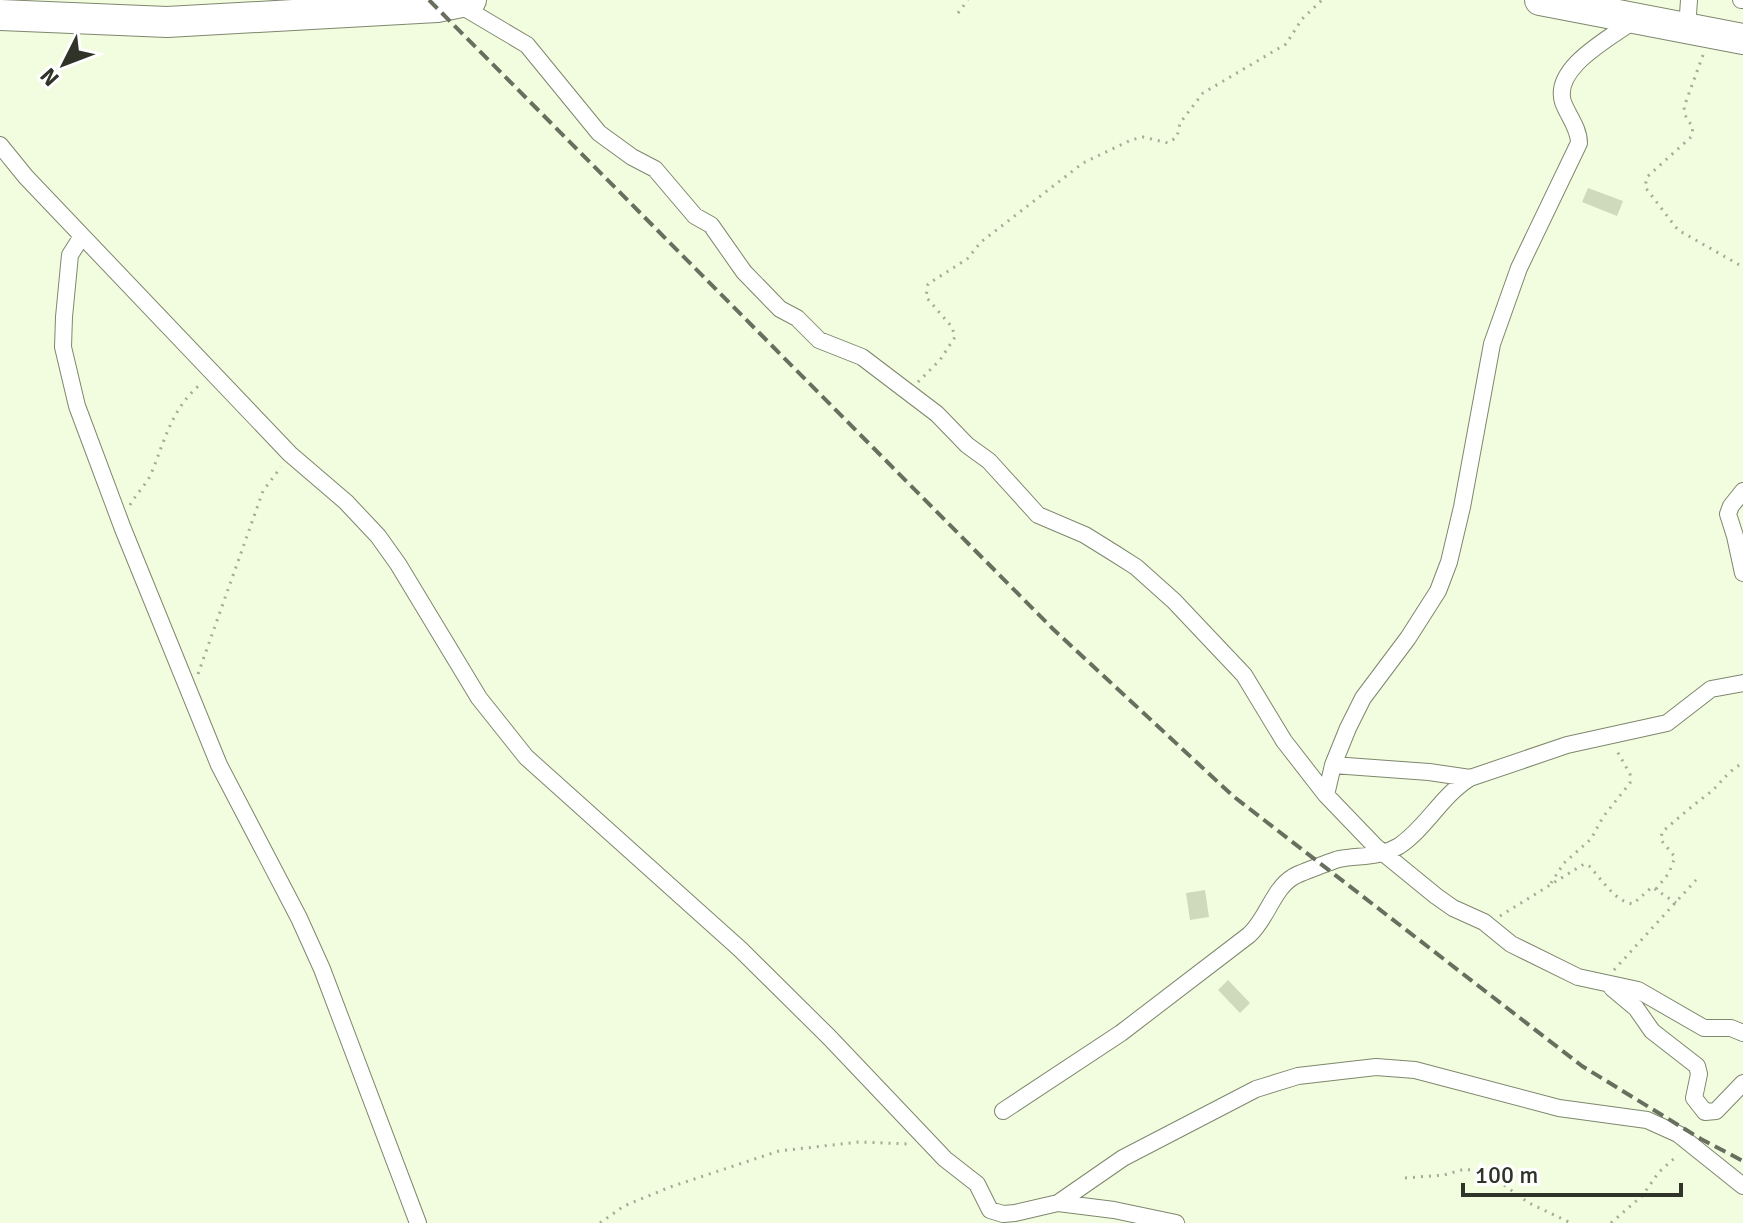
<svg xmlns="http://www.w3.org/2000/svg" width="1743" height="1223" viewBox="0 0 1743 1223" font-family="Signika,sans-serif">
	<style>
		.building { fill: #cfdabd }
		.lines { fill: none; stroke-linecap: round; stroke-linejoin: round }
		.street-casing { stroke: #7e876d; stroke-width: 18 }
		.highway-casing { stroke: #7e876d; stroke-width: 32 }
		.path { stroke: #a4ac96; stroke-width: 3; stroke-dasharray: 2 6; stroke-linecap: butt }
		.street { stroke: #fff; stroke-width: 16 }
		.highway { stroke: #fff; stroke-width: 30 }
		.rail { stroke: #696f5e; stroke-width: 4; stroke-dasharray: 12 6; stroke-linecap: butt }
	</style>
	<rect width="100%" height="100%" fill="#f2fde0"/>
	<path class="building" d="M1588,188l35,13 -6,15 -35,-14z
		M1205,890l4,27 -19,3 -4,-27z
		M1228,980l22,23 -10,10 -22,-23z"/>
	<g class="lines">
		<defs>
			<path id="street" d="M1741,0h2
				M458,4l69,41 72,88 33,24 23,12 40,47 16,9 33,47 36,37 17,9 22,22 43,17 75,57 30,31 22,16 49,54 47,20 29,18 22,14 38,34 70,74 40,66 42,54 50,52 60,49 17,12 31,14 27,22 67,33 60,13 66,38h27l12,5
				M1687,29l2,-29
				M0,145l26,32 264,277 56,48 32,34 20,28 81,134 47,59 214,192 89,88 116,122 32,25 13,26 13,4 12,-1 43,-10 65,-45 133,-69 42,-13 78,-9 39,3 144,38 88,12 31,14 65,52
				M82,236l-12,19 -6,62 -1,30 14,59 46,123 96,236 80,153 23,51 96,254
				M1743,491l-12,15 -3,8 7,22 8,37
				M1333,765l96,7 41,6
				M1326,795l7,-30 15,-37 15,-30 45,-60 30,-47 11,-29 13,-55 30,-163 27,-76 60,-125c0,-15 -11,-27 -16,-41 -11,-36 52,-66 74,-84
				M1612,988l24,20 16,23 45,35 2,8 -5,24 11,14 11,-1 27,-28
				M1003,1111l118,-78 128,-98c18,-16 24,-46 44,-58 4,-3 42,-17 46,-18 22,-4 40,-1 60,-13 27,-18 43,-51 71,-68l97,-33 100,-22 44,-34 32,-6
				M1058,1203l56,7 62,13"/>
			<path id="highway" d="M1540,0l203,39
				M0,15l167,7 270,-15 34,-7"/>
		</defs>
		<use href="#street" class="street-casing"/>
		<use href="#highway" class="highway-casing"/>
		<path class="path" d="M958,13l10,-13
			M1703,55l-19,52 1,8 8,13 -2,9 -44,40 -2,10 33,43 65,37
			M918,382l22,-22 15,-23 -3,-10 -26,-30 2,-13 39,-25 14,-17 102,-79 48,-23 12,-3 25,6 9,-6 3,-14 23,-30 83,-49 16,-25 20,-19
			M130,505c6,-11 16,-20 21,-31 14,-34 21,-67 51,-91
			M198,674l65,-183 18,-24
			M1551,883l13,-20 27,-24 12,-22 27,-34v-9l-13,-23
			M1656,889l13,-16 6,-16 -14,-17 1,-8c15,-13 30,-26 46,-38 14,-11 17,-21 35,-31
			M1500,916l84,-52 5,2c13,13 25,35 44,38l19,-17 24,16
			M1614,970l82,-90
			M1405,1178l39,-3 21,-6 16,3 13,6 35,25 42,20
			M600,1223l24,-17 46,-19 109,-36 80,-9 50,2
			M1611,1223l31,-27 17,-24 19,-17"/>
		<use href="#street" class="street"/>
		<use href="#highway" class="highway"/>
		<path class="rail" d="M429,0l624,629 180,167 349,270 119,73 42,22"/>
	</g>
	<g transform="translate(64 64) rotate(228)" stroke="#ffffff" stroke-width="6" paint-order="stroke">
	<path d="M0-6L14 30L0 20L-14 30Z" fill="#2f3328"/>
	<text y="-12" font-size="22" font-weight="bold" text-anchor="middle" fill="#2f3328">N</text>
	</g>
	<path d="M1463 1183v12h218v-12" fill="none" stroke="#2f3328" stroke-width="4"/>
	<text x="1475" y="1183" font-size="24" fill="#2f3328" stroke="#ffffff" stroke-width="6" paint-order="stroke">100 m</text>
</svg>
